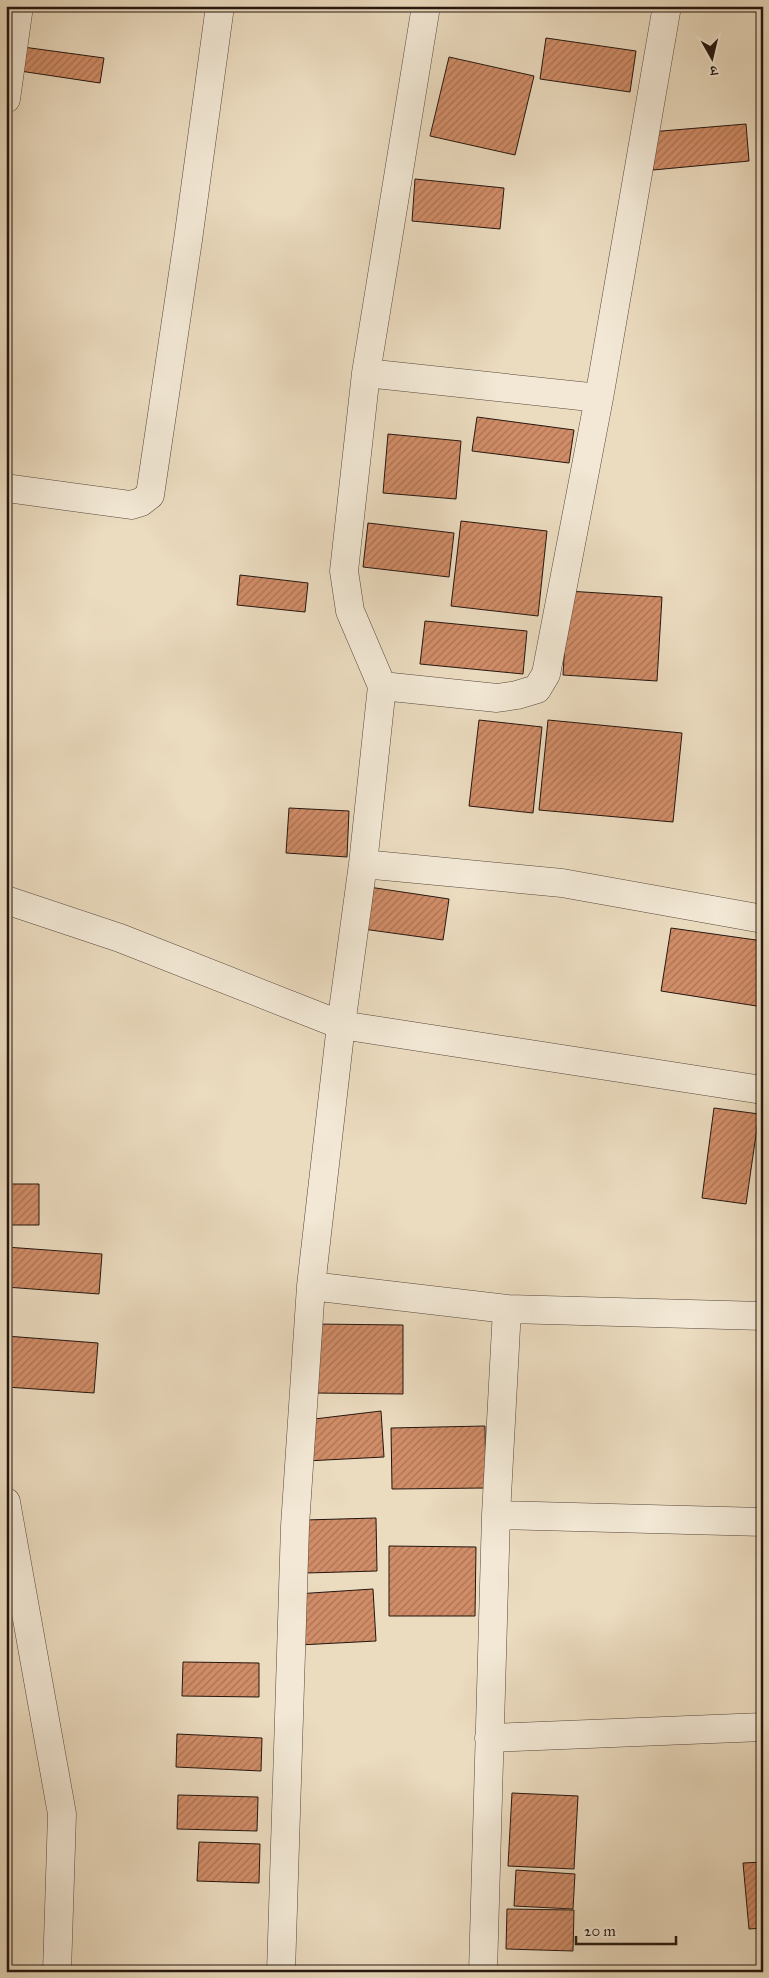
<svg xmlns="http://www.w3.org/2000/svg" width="769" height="1978" viewBox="0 0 769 1978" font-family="'IM FELL Great Primer','Noto Serif Devanagari',serif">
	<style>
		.building { fill: url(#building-hatch); stroke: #24160f }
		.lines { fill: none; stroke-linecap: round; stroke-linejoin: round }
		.minor-casing { stroke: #56473b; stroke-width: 29 }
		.minor { stroke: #f2e8d5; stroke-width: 28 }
	</style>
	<defs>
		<pattern id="building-hatch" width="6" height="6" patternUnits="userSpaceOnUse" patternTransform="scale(1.25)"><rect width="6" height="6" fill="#d18d68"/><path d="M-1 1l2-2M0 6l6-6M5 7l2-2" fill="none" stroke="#a97254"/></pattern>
	</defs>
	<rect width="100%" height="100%" fill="#ebdbbf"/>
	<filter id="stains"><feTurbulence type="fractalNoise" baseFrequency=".004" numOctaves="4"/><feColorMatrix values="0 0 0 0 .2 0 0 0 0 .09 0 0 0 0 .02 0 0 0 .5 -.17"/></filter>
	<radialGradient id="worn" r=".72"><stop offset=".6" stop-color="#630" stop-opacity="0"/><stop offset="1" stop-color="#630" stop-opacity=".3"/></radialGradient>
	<path class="building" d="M546,38l90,13 -6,41 -90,-13z
		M23,47l81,11 -4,25 -80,-12z
		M449,57l85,19 -19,79 -85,-19z
		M746,124l3,37 -96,9 -3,-38z
		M415,179l89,9 -4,41 -88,-8z
		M477,417l97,13 -5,33 -97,-12z
		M388,434l73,7 -5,58 -73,-6z
		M461,521l86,10 -9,85 -87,-10z
		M368,523l86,10 -5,44 -86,-10z
		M240,575l68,8 -3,29 -68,-7z
		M568,591l94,6 -5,84 -94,-6z
		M425,621l102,10 -4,43 -103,-10z
		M479,720l63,7 -9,86 -64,-7z
		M548,720l134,13 -9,89 -134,-12z
		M289,808l60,3 -2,46 -61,-4z
		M369,887l80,12 -6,41 -80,-11z
		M671,928l92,13v66l-102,-16z
		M714,1108l45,6 -13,90 -44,-6z
		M6,1184h33v41h-33z
		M6,1247l96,7 -3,40 -93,-7z
		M315,1324l88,1v69l-88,-1z
		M6,1336l92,7 -4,50 -88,-6z
		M381,1411l3,46 -78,4v-41z
		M485,1426l1,62 -94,1 -1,-61z
		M376,1518l1,53 -71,2 -1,-53z
		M389,1546l87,1 -1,69h-86z
		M373,1589l3,52 -77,4 -3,-51z
		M183,1662l76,1v34l-77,-1z
		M177,1734l85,4 -1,33 -85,-4z
		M512,1793l66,3 -4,73 -66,-3z
		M178,1795l80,2 -1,34 -80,-2z
		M199,1842l61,2 -1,39 -62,-2z
		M763,1862v66l-14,1 -6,-66z
		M516,1870l59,4 -2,35 -59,-3z
		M507,1909l67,1 -1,41 -67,-2z"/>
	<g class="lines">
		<defs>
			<path id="minor" d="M426,6l-60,367 -22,198 6,40 32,75 115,12 20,-3 20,-6 9,-15 53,-276 68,-392
				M6,99l13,-93
				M366,373l233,25
				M6,488l125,17 10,-3 9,-7 38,-255 32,-234
				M382,686l-19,178 -22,161 415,64 7,-2
				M363,864l199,19 201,36
				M6,900l114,38 221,87 -30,261 196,23 256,7
				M6,1502l56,312 -5,158
				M496,1515l267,7
				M489,1738l274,-11
				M281,1972l14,-446 16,-240
				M483,1972l13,-457 11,-206"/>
		</defs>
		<use href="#minor" class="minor-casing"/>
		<use href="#minor" class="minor"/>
	</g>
	<rect width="769" height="1978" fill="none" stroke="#ebdbbf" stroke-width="25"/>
	<rect x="8" y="8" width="754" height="1963" fill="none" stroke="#24160f" stroke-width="2.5"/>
	<rect x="12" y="12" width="744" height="1953" fill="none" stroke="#24160f"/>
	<g transform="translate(712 58) rotate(172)" stroke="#f2e8d5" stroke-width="4" paint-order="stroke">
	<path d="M0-4L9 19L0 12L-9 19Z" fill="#24160f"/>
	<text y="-8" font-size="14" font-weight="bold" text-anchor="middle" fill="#24160f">उ</text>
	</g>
	<path d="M576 1936v8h100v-8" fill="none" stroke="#24160f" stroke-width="2.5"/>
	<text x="584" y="1936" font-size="15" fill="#24160f" stroke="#f2e8d5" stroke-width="4" paint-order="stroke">20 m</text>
	<rect width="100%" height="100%" filter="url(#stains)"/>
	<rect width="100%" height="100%" fill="url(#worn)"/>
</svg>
